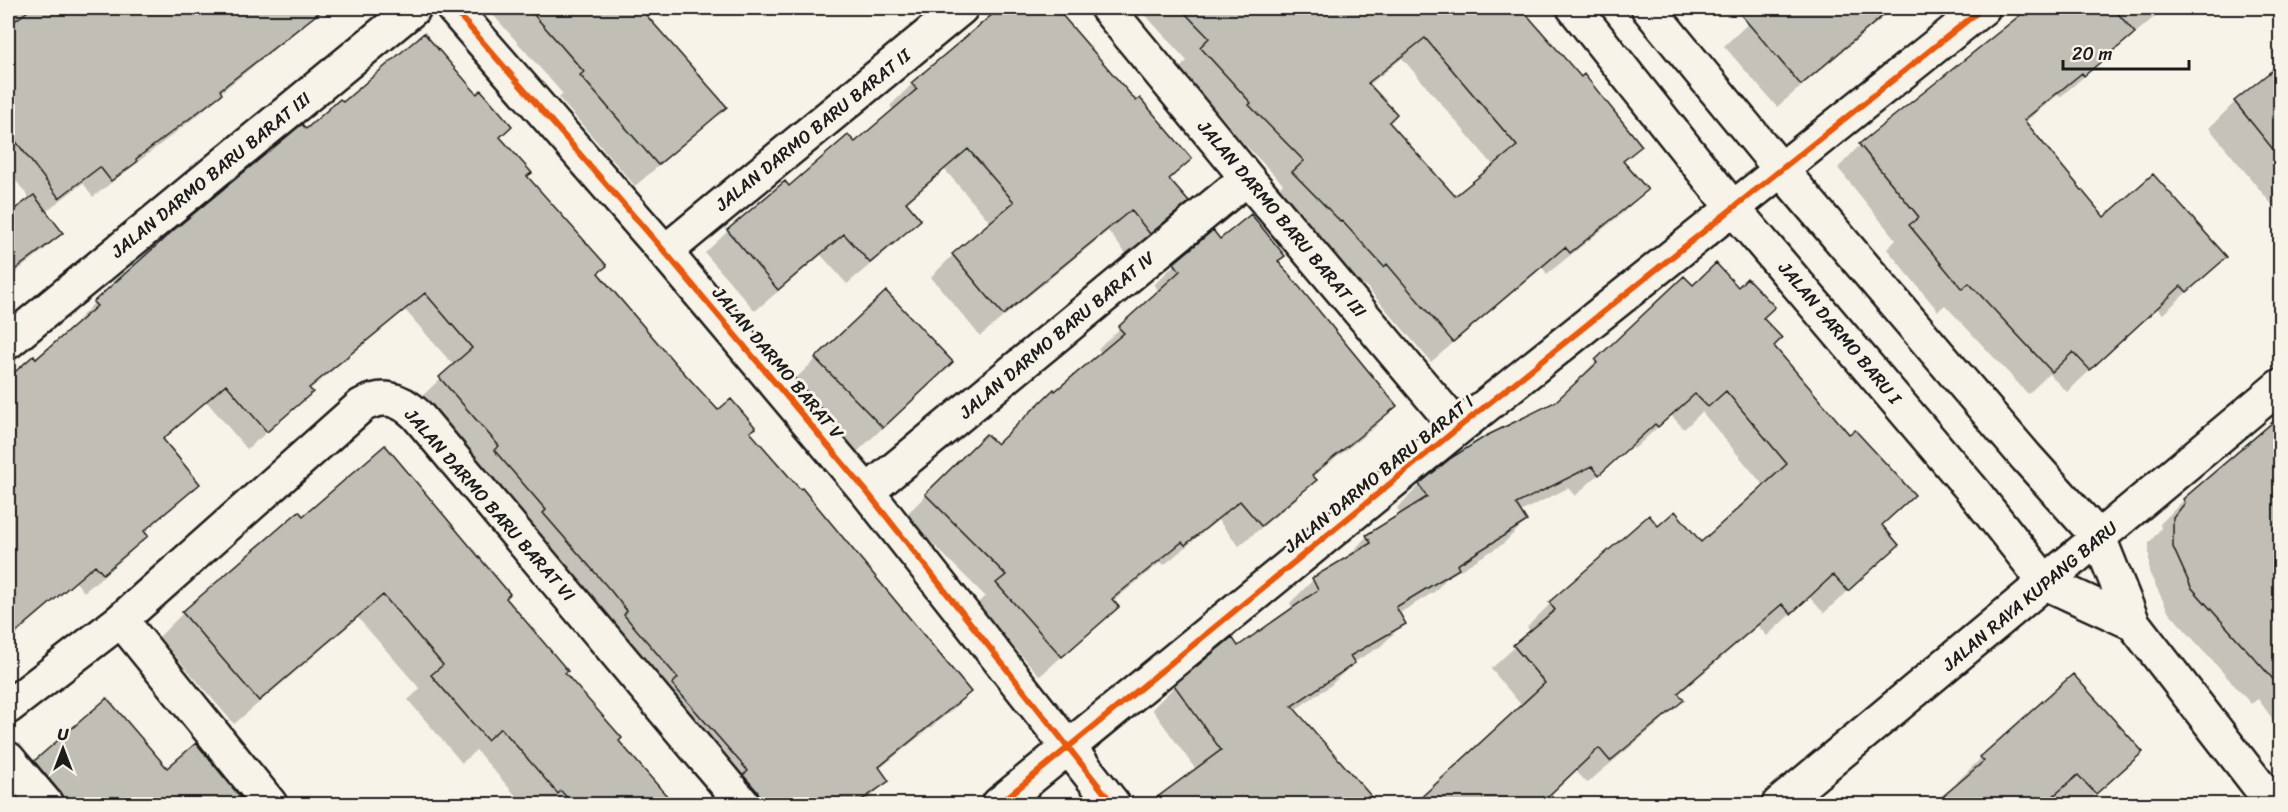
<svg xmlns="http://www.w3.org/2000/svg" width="2288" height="812" viewBox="0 0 2288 812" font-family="Sriracha,sans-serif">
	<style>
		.shadow { fill: #0003; fill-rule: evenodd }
		.building { fill: #c0beb5; stroke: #1c1c1c; stroke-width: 1.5; fill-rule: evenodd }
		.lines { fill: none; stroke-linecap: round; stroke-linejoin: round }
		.street-casing { stroke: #1c1c1c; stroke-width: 38 }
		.secondary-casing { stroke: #1c1c1c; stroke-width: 38 }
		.street { stroke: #f7f3e8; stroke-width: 33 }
		.secondary { stroke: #f7f3e8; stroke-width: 33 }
		.cycleway-casing { stroke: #f7f3e8; stroke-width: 10 }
		.cycleway { stroke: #e8590c; stroke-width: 6 }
		.labels { text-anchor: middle; stroke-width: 6; stroke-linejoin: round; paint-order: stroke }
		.street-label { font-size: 18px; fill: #1c1c1c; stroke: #f7f3e8 }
	</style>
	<rect width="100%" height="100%" fill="#f7f3e8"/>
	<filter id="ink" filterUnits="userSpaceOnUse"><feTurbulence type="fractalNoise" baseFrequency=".0167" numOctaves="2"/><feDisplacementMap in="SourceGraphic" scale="12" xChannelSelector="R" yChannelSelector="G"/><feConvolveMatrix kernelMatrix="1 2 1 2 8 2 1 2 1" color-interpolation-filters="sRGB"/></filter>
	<g filter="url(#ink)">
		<path class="shadow" d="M8,8h309l2,2 -17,17 -82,66 -17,18 -110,86 -10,-14 -38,29 16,21 -17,17 -27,21 1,1 -10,10v-66l22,-17 -22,-29z
			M487,8h151l87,99 -22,21 -68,58 -76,-88 4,-4z
			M1003,8h51l82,95 54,56 -21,22 18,21 -23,22 -37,31 -19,-24 -128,105 -49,-59 22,-22 38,-32 -46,-53 -39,34 13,16 -22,22 -50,42 -26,-29 -66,56 -50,-58 23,-22 57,-48 4,5 65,-43 40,-35 -4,-4 22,-22z
			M1139,8h380l121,137 -17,18 23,27 -22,22 -77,62 -5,-7 -111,95 -66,-77 -3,3 -42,-46 -48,-47 11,-11 -54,-56 1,-2 -51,-57 8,-8zM1402,58l92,108 -39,32 -67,-76 -20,-36z
			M1765,8h129l-117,99 -53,-61z
			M2027,8h138l-105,89 -2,-2 -33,27 79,97 121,38 -62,57 -6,-6 -90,84 -18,-18 -21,20 -83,-89 -7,6 -51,-62 9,-9 -58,-72 22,-23 150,-121z
			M2280,43v21l-9,-11z
			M2280,66v146l-1,1 -70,-85 26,-26z
			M306,131l193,6 98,137 77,90 44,48 31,20 220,260 -18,19 -72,58 8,12 -18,18 -8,5h-127l-257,-335 4,-4 -60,-68 33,-31 -49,-56 -96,80 2,2 -19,19 -45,38 -40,-47 -45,38 36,43 -55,49 3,4 -18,19 -44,37 -8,-10 -52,45 -16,18v-265l25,-22 3,3 42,-36 -2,-3 18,-19 82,-73z
			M1220,241l57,21 118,144 -20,21 -63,50 3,3 -21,21 -55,45 -21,-26 -54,45 -3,-3 -49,40 5,5 -77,69 -64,-71 9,-9 -80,-80 81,-80 10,11 59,-54 47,-40 -4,-4 62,-57 -6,-7 21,-21z
			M1693,288l69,30 10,28 108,180 -6,41 -50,46 -15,-16 -42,39 -9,-10 -80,69 4,5 -23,23 -72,60 -12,-13 -36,34h-122l105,-98 -31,-37 40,-37 -4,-5 23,-23 108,-76 43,16 63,-58 -62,-74 -18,17 -13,-14 -37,34 -3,-4 -56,51 -7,-8 -48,24 6,9 -23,23 -56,34 -13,14 -36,22 6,9 -23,23 -28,17 -23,23 -37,25 83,93h-166l-22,-24 8,-10 -44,-61 23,-23 57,-46 6,8 55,-39 -3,-6 23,-23 32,-20 22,-24 34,-21 -4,-7 23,-23 136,-82 40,-42z
			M816,359l110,28 -70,66 -66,-69z
			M2280,418v311l-22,-30 -7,5 -83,-93 -19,-39v-29l12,-15 -1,-4 24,-24z
			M299,513l4,5 201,80 113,143 55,63h-149l-47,-54 -14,13 -54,-63 12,-11 -62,-71 -124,106 -75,-87 24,-24z
			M2141,752l-56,52h-149l23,-19 -2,-3 24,-24z
			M35,762l132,8 75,32 -3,2h-202l-20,-24z
			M1184,780l22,24h-41l-3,-2z"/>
		<path class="building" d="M32,8h293l-105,82 2,4 -86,65 1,3 -26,19 -11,-14 -41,31 -51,-67v-105z
			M528,8h112l87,99 -69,58 -78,-90 4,-3z
			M1000,8h56l80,93 4,-3 52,61 -23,20 20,23 -39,32 -19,-24 -128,105 -51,-61 62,-52 -46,-53 -62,53 15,18 -51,43 -26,-29 -66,56 -51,-60 58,-49 4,5 59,-51 7,7 62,-53 -6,-6z
			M1180,8h341l60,69 3,-3 58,72 -19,15 25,29 -78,63 -5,-6 -112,95 -66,-78 -3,3 -42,-46 -1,1 -49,-50 12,-11 -55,-56 2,-2 -51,-56 9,-9zM1425,38l92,108 -62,50 -66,-74 8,-8 -29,-31z
			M1735,8h157l-91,77z
			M2029,8h84l22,25 -51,43 -2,-3 -58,47 80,97 49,-43 74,83 -40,35 -6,-6 -91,84 -17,-18 -21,20 -83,-89 -7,6 -53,-64 10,-8 -60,-73z
			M424,33l53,61 4,-4 31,36 -12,11 32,36 -5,3 80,90 -9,7 77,90 43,47 13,-11 25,29 -6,4 50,57 2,-1 169,204 -92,75 10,14 -33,23h-95l-3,-12 -15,-17 5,-4 -76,-87 6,-6 -54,-63 3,-4 -16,-20 -68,-78 3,-3 -52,-60 5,-4 -60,-69 33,-29 -47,-55 -116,95 4,4 -46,40 -41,-48 -63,55 37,45 -56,47 4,5 -45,38 -8,-9 -87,74v-261l26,-23 2,4 61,-53 -4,-4 82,-73 127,-105 4,5 34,-30 3,3z
			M2280,64v94l-46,-57z
			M34,195l29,38 -55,42v-61z
			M1251,214l34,42 -7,5 119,145 -85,69 5,5 -56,46 -21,-25 -55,44 -3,-3 -70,57 7,8 -57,50 -66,-74 10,-8 -81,-81 61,-60 11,10 57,-55 1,2 69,-58 -6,-6 62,-56 -6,-8 39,-33 7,9z
			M1716,263l22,24 9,-9 28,29 -12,11 19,20 -8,8 75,88 6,-4 60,65 -33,30 17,20 -51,46 -15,-16 -42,39 -9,-10 -104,89 6,7 -74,61 -11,-13 -59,56h-126l131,-121 -32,-38 42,-35 -6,-8 100,-87 9,11 17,-15 26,31 86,-78 -61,-73 -18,16 -13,-13 -37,33 -3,-3 -56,51 -7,-9 -76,38 11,17 -70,44 2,4 -63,38 10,17 -56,32 5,7 -63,43 86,98h-230l73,-54 -47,-65 58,-48 6,9 80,-56 -6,-12 59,-35 -5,-8 61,-38 -8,-13 32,-26 35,-22 69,-34 42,-39 -2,-3 89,-84 9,9z
			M886,291l67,71 -70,66 -68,-70z
			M2280,416v271l-89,-100 -18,-40v-29l12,-15 -2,-4z
			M385,445l125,149 -4,4 62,73 -3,2 57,65 -3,3 55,63h-101l-12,-13 -3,3 -57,-66 -14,12 -56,-65 12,-10 -60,-70 -124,106 -77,-89 117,-101 4,5z
			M2073,674l70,78 -47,42 -18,-19 -34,29h-110l50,-43 -4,-4z
			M107,698l60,70 29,-25 50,61h-182l-4,-12 -26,-31z"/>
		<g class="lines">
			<defs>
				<path id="street" d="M453,8l212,244 202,240 246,312
					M1107,8l140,170 211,250
					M1574,8l158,199 242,285 72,91 87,40
					M1648,8l134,163 244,286 73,81 34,85 140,181
					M665,252l296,-244
					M8,342l406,-334
					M867,492l380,-314
					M121,620l149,184
					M8,707l113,-87 240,-214c22,-12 38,-8 56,9l326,389
					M8,759l38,45
					M999,804l459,-376 525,-420"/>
				<path id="secondary" d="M1779,804l501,-418"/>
			</defs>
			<use href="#street" class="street-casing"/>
			<use href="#secondary" class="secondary-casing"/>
			<use href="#street" class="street"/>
			<use href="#secondary" class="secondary"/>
			<defs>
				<path id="cycleway" d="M453,8l212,244 202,240 246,312
					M999,804l459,-376 525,-420"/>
			</defs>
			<use href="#cycleway" class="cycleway-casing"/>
			<use href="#cycleway" class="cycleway"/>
		</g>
	</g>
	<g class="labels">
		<g class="street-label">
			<text transform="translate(813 130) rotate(-39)" y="6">JALAN DARMO BARU BARAT II</text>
			<text transform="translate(211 175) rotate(-39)" y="6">JALAN DARMO BARU BARAT III</text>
			<text transform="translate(1282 219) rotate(50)" y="6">JALAN DARMO BARU BARAT III</text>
			<text transform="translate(1840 333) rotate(50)" y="6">JALAN DARMO BARU I</text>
			<text transform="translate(1057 335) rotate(-40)" y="6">JALAN DARMO BARU BARAT IV</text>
			<text transform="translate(778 363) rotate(50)" y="6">JALAN DARMO BARAT V</text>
			<text transform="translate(1379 474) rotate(-39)" y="6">JALAN DARMO BARU BARAT I</text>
			<text transform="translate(490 505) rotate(49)" y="6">JALAN DARMO BARU BARAT VI</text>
			<text transform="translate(2030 596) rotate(-40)" y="6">JALAN RAYA KUPANG BARU</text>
		</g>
	</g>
	<rect width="2288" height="812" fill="none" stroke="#f7f3e8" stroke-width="30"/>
	<rect x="15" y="15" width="2258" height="782" fill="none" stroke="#1c1c1c" stroke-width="2" filter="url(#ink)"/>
	<g transform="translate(63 749)" stroke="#f7f3e8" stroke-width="4.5" paint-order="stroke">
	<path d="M0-4.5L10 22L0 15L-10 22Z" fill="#1c1c1c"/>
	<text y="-9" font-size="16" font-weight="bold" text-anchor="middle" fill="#1c1c1c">U</text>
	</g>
	<path d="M2063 60v9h126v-9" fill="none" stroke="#1c1c1c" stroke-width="3"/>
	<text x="2072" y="60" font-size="18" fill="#1c1c1c" stroke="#f7f3e8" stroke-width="4.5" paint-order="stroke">20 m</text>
</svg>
